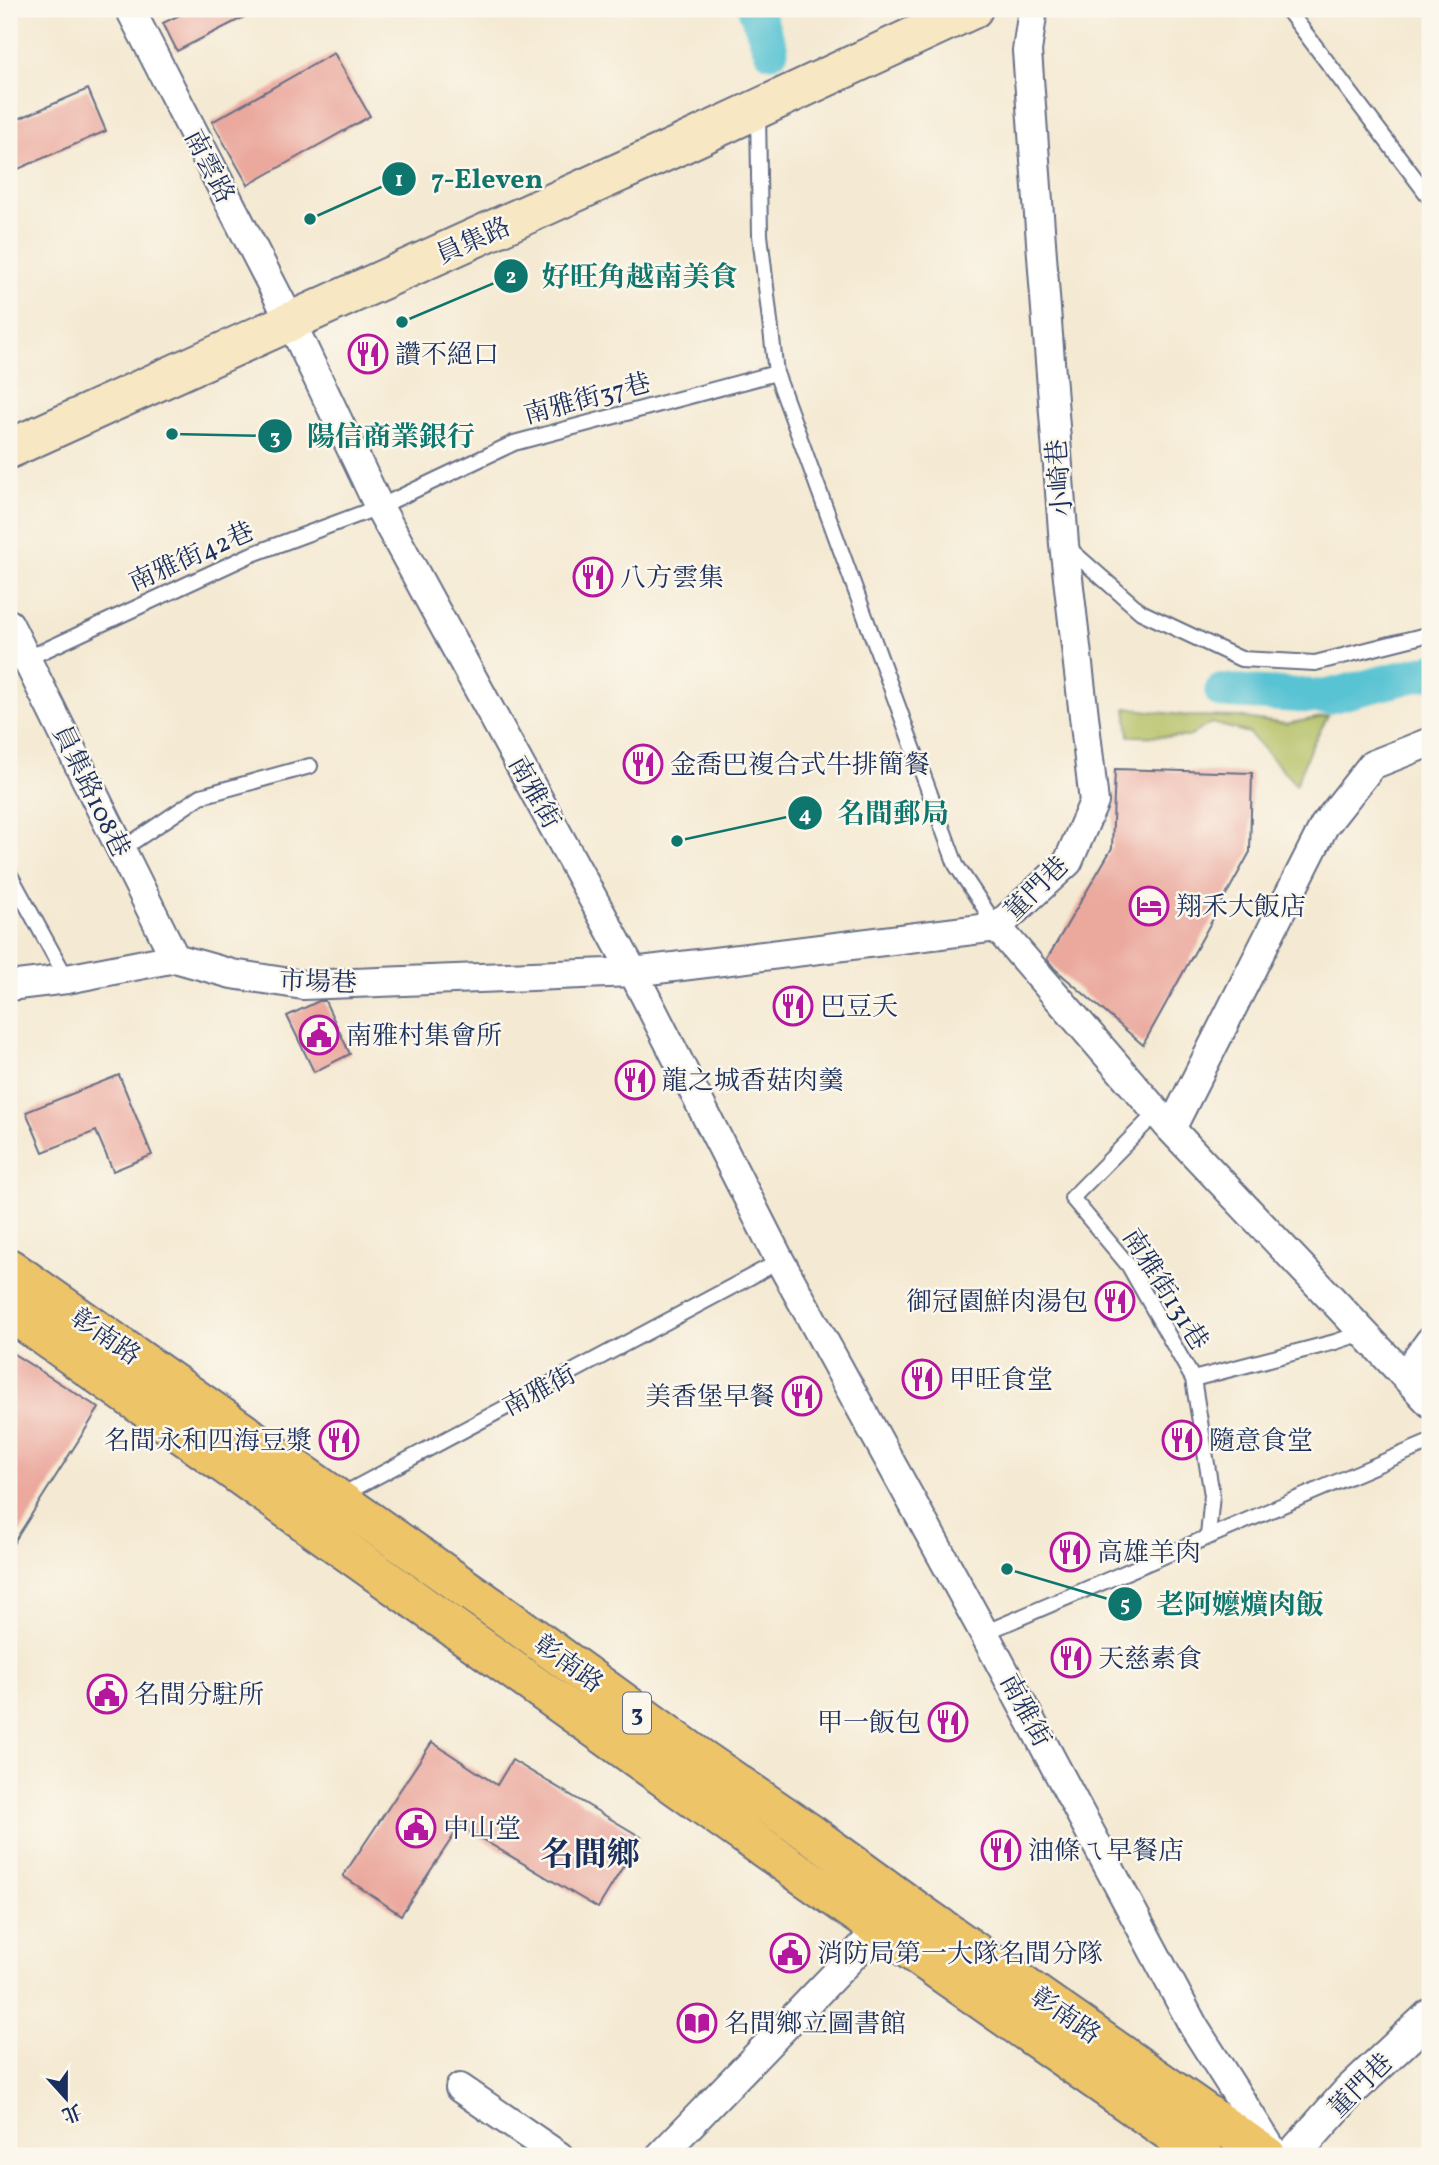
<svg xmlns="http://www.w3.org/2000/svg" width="1439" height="2165" viewBox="0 0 1439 2165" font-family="Vollkorn,'Noto Serif TC',serif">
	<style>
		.green { fill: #b0bd5f; stroke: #66765e; stroke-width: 2 }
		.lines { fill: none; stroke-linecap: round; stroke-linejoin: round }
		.canal { stroke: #58c3d3; stroke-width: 35 }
		.building { fill: #eba89d }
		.service-casing { stroke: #677087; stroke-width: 18 }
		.minor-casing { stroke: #677087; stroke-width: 32 }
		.tertiary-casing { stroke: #677087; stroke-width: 37 }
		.secondary-casing { stroke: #677087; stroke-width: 42 }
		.primary-casing { stroke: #677087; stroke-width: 42 }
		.service { stroke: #fff; stroke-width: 14 }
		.minor { stroke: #fff; stroke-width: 28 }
		.tertiary { stroke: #fff; stroke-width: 33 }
		.secondary { stroke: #f8e7c3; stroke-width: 38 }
		.primary { stroke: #eec469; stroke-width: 38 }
		.labels { text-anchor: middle; stroke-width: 5; stroke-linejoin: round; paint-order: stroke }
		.shield { fill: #fbf7ec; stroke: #5e6b89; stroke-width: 2 }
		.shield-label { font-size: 24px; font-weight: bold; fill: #1b2f5e }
		.street-label { font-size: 26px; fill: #1b2f5e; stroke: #fbf7ec }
		.poi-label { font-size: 26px; fill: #1b2f5e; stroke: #fbf7ec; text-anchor: start }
		.district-label { font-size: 33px; font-weight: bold; fill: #1b2f5e; stroke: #fbf7ec }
		.leader { fill: none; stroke: #0f766e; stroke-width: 2.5 }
		.callout-dot { fill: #0f766e; stroke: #fbf7ec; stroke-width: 2.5 }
		.mark-label { font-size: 21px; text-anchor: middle; font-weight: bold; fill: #fff }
		.callout-label { font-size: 28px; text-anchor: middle; font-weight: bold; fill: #0f766e; stroke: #fbf7ec; stroke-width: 5; stroke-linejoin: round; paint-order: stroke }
	</style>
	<rect width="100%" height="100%" fill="#fbf7ec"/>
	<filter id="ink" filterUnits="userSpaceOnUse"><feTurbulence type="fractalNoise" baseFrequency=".0143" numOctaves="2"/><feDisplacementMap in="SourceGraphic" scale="14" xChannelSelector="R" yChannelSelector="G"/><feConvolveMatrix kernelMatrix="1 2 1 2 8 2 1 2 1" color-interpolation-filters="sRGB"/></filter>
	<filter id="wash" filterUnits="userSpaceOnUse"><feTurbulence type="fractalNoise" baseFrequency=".00686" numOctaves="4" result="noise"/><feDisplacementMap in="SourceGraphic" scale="28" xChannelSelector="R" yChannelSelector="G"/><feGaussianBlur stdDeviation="1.57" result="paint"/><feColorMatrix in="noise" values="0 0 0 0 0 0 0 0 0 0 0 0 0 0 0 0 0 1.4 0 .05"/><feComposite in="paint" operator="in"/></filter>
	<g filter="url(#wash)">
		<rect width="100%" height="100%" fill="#f4e9d2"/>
		<path class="green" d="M1126,708l63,8 48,1 49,7 42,-8 -18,33 -14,36 -47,-52 -38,-10 -23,14 -59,-1z"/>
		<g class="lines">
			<path class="canal" d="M755,9l16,41
				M1222,691l104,6 104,-26"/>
		</g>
		<g id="blocks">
			<path class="building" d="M192,9h68l-83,42 -14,-28z
				M334,53l36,63 -122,69 -36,-63z
				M88,89l18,42 -97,42v-50z
				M1115,769l137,4 -2,79 -107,193 -88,-76 -8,-10 65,-111z
				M319,1001h6l25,53 -36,18 -27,-56z
				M119,1075l33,80 -39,16 -17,-40 -53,21 -17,-40z
				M9,1351l90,57 -90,142z
				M432,1742l65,43 15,-25 129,77 -43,71 -138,-82 -59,89 -58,-39z"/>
		</g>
	</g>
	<g filter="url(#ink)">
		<use href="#blocks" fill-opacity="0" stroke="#677087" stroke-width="2"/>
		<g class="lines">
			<defs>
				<path id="service" d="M1287,9l143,189
					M758,113l2,122 16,138 180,492 41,62
					M1065,545l76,67 100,47 74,4 115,-29
					M26,659l224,-104 129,-48 135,-64 262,-70
					M121,850l80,-54 109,-30
					M9,873l58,106
					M1157,1112l-85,86 57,68 64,113 19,116 -4,41
					M1193,1379l142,-37 30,-10
					M340,1496l440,-235
					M984,1633l446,-191"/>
				<path id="minor" d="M130,9l161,313 88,185 254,465 147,289 204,372 210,394 82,129
					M9,624l166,334
					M997,927l71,-65 26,-60 -30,-258 -20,-261 -17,-232 6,-42
					M997,927l174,202 259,274
					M9,986l58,-7 108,-21 57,16 71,11 330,-13 364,-45
					M1171,1129l153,-303 48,-61 58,-23
					M1405,1375l25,-34
					M460,2088l99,68
					M660,2156l220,-228"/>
				<path id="tertiary" d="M1292,2156l57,-64 81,-76"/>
				<path id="secondary" d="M9,449l671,-304 293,-136"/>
				<path id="primary" d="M9,1268l483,339 204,148 115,79 106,77 350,245
					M9,1311l709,505 486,340"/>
			</defs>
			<use href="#service" class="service-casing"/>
			<use href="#minor" class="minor-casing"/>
			<use href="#tertiary" class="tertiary-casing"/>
			<use href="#secondary" class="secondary-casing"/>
			<use href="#primary" class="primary-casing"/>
			<use href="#service" class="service"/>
			<use href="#minor" class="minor"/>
			<use href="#tertiary" class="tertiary"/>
			<use href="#secondary" class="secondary"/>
			<use href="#primary" class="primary"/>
		</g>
	</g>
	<defs>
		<symbol id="restaurant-ring" viewBox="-11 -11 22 22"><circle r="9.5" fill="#fbf7ec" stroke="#b5179e" stroke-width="1.5"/><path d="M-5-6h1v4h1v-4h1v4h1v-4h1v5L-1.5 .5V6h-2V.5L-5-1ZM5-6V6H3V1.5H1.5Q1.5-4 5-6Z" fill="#b5179e"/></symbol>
		<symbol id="hotel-ring" viewBox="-11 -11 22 22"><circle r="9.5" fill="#fbf7ec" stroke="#b5179e" stroke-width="1.5"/><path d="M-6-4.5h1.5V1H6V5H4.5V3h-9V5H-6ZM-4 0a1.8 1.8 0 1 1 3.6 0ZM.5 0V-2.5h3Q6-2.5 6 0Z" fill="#b5179e"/></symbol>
		<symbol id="civic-ring" viewBox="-11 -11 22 22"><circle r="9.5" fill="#fbf7ec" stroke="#b5179e" stroke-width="1.5"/><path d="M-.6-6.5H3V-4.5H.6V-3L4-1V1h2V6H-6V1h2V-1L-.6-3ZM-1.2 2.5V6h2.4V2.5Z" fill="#b5179e"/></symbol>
		<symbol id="library-ring" viewBox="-11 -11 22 22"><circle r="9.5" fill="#fbf7ec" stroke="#b5179e" stroke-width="1.5"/><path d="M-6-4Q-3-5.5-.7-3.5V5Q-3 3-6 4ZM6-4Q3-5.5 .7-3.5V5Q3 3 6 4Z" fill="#b5179e"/></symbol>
	</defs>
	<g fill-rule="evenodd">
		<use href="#restaurant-ring" x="346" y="332" width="44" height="44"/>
		<use href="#restaurant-ring" x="571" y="555" width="44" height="44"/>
		<use href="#restaurant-ring" x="621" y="742" width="44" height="44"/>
		<use href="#hotel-ring" x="1127" y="884" width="44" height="44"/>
		<use href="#restaurant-ring" x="771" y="984" width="44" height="44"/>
		<use href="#civic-ring" x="297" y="1013" width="44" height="44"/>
		<use href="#restaurant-ring" x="613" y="1058" width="44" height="44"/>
		<use href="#restaurant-ring" x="1093" y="1279" width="44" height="44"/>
		<use href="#restaurant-ring" x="900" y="1357" width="44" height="44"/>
		<use href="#restaurant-ring" x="780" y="1374" width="44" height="44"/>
		<use href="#restaurant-ring" x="317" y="1418" width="44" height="44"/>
		<use href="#restaurant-ring" x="1160" y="1418" width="44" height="44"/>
		<use href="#restaurant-ring" x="1048" y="1530" width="44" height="44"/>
		<use href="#restaurant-ring" x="1049" y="1636" width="44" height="44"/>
		<use href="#civic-ring" x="85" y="1672" width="44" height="44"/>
		<use href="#restaurant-ring" x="926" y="1700" width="44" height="44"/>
		<use href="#civic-ring" x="394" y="1806" width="44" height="44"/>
		<use href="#restaurant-ring" x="979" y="1828" width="44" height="44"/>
		<use href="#civic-ring" x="768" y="1931" width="44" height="44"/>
		<use href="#library-ring" x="675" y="2001" width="44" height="44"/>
	</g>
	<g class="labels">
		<rect class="shield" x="623" y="1692.5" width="28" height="41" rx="5"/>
		<g class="shield-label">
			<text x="637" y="1721">3</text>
		</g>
		<g class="street-label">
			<text transform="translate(210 166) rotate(63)" y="9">南雲路</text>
			<text transform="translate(473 240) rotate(-24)" y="9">員集路</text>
			<text transform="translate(587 398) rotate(-15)" y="9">南雅街37巷</text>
			<text transform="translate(1059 478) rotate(-95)" y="9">小崎巷</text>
			<text transform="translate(191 556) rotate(-24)" y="9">南雅街42巷</text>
			<text transform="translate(92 791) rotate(64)" y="9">員集路108巷</text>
			<text transform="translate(535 792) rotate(61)" y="9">南雅街</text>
			<text transform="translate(1036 888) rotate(-45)" y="9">董門巷</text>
			<text transform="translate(318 981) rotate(2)" y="9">市場巷</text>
			<text transform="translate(1166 1289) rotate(58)" y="9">南雅街131巷</text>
			<text transform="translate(106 1336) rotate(35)" y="9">彰南路</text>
			<text transform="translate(539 1390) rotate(-28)" y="9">南雅街</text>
			<text transform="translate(569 1663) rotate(36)" y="9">彰南路</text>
			<text transform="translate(1026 1710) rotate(62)" y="9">南雅街</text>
			<text transform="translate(1066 2015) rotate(35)" y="9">彰南路</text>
			<text transform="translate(1360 2085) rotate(-45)" y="9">董門巷</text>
		</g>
		<g class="poi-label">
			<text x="395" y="363">讚不絕口</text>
			<text x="620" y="586">八方雲集</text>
			<text x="670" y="773">金喬巴複合式牛排簡餐</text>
			<text x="1176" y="915">翔禾大飯店</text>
			<text x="820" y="1015">巴豆夭</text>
			<text x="346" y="1044">南雅村集會所</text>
			<text x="662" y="1089">龍之城香菇肉羹</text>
			<text x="1088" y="1310" text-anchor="end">御冠園鮮肉湯包</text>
			<text x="949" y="1388">甲旺食堂</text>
			<text x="775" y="1405" text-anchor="end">美香堡早餐</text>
			<text x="312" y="1449" text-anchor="end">名間永和四海豆漿</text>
			<text x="1209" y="1449">隨意食堂</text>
			<text x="1097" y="1561">高雄羊肉</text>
			<text x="1098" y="1667">天慈素食</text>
			<text x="134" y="1703">名間分駐所</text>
			<text x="921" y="1731" text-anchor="end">甲一飯包</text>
			<text x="443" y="1837">中山堂</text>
			<text x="1028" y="1859">油條ㄟ早餐店</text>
			<text x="817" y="1962">消防局第一大隊名間分隊</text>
			<text x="724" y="2032">名間鄉立圖書館</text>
		</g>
		<g class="district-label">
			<text x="590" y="1865">名間鄉</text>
		</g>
	</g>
	<path class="leader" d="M310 219L399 179M402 322L511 276M172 434L275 436M677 841L805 813M1007 1569L1125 1604"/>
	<g class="callout-dot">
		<circle cx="310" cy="219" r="7"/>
		<circle cx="402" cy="322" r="7"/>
		<circle cx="172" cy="434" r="7"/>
		<circle cx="677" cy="841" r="7"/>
		<circle cx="1007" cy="1569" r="7"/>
		<circle cx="399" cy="179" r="18"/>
		<circle cx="511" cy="276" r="18"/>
		<circle cx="275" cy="436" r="18"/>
		<circle cx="805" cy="813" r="18"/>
		<circle cx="1125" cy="1604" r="18"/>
	</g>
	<g class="mark-label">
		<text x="399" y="186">1</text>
		<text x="511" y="283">2</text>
		<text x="275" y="444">3</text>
		<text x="805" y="821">4</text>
		<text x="1125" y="1611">5</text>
	</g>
	<g class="callout-label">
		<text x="487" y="188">7-Eleven</text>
		<text x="640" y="286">好旺角越南美食</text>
		<text x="391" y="446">陽信商業銀行</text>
		<text x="893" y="823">名間郵局</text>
		<text x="1240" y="1614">老阿嬤爌肉飯</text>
	</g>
	<rect width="1439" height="2165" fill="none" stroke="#fbf7ec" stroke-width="35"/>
	<g transform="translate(66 2098) rotate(159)" stroke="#fbf7ec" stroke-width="5" paint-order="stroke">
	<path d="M0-5L12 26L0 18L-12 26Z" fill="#1b2f5e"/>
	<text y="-10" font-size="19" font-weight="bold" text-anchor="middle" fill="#1b2f5e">北</text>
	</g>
</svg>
